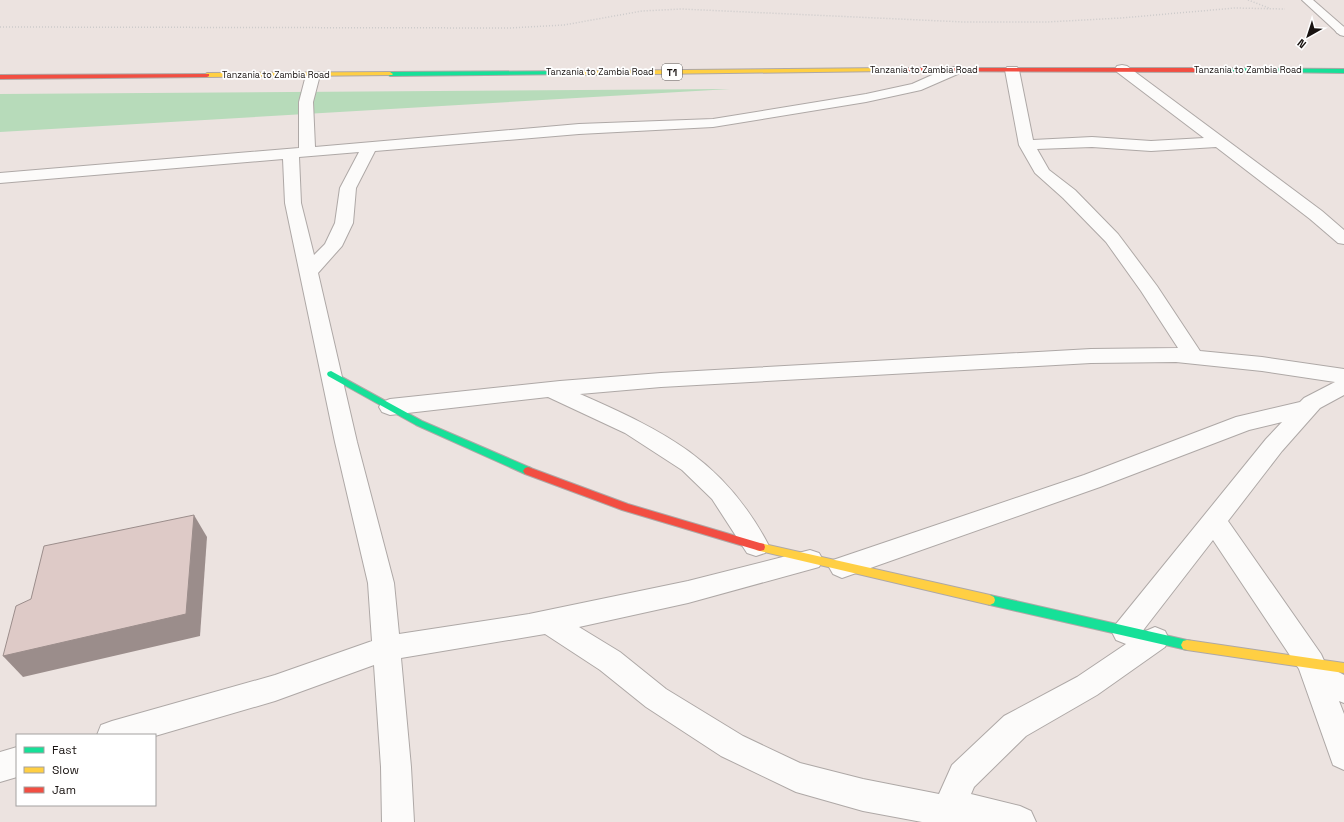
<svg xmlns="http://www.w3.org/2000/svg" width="1344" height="822" viewBox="0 0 1344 822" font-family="'Space Grotesk',sans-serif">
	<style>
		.green { fill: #b7dbba }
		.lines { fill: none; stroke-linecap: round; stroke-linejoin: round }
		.lane-casing { stroke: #aea8a6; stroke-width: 2 }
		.street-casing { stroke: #aea8a6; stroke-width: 2 }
		.fast-casing { stroke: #aea8a6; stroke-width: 2 }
		.slow-casing { stroke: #aea8a6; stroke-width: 2 }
		.jam-casing { stroke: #aea8a6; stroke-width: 2 }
		.path { stroke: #cdcbcb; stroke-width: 1.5; stroke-dasharray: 1 2; stroke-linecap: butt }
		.lane { fill: #fcfbfa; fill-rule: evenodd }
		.street { fill: #fcfbfa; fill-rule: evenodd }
		.fast { fill: #16e098; fill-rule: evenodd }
		.slow { fill: #ffcf43; fill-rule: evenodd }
		.jam { fill: #f24e42; fill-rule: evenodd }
		.shaded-wall { fill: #9b8d8b }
		.building { fill: #decac7; stroke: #9b8d8b }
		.labels { text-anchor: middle; stroke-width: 3.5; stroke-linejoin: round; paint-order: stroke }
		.far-street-label { font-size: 9px; fill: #191311; stroke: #fff }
		.shield { fill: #fff; stroke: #5e5a58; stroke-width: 1 }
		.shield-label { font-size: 10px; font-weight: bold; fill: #191311 }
	</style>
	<rect width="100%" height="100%" fill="#ece3e0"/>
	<path class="green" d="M730,89l-730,43v-38z"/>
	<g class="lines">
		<defs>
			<path id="lane" d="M1302,0h11l31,27v9l-4,-1z"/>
			<path id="street" d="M1341,26l3,1v8l-7,-2 -2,-3z
				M1122,65l5,1 195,145 22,19v14l-6,-1 -28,-24 -94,-72 -65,4 -59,-4 -55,2 12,21 26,20 43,44 39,52 43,65 62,6 82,12v26l-24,13 -38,43 -54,70 93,133 5,11 18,10v28l-5,-2 5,13v56l-11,-5 -34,-96 -86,-129 -72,93 14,-6 10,4 4,8 -4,8 -68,48 -71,41 -52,51 -3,7 49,12 11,5 5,11h-114l-59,-11 -67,-19 -75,-36 -75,-49 -46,-37 -55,-36 -144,24 10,109 3,55h-32l-1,-55 -7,-102 -99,36 -120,35v-1h-58l4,-10 11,-4 163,-46 97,-34 -4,-58 -33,-141 -50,-239 -2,-44 -283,24v-10l299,-25v-46l7,-27 2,-3h10l2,3 -7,27 2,45 264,-23 134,-5 153,-25 46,-10 38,-17h10l2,3 -2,3 -39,17 -55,12 -153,25 -134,7 -204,17 -19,37 -3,35 -11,23 -24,27 39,169 37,141 5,51 130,-20 159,-33 122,-31 9,3 4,7 -4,7 -131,36 -109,24 41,25 46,37 77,47 57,27 63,16 76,15 13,-29 52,-49 73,-39 49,-33 -10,-4 -4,-8 4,-8 150,-185 16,-17 -33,8 -149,57 -258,91 -9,-4 -4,-7 4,-7 251,-85 152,-58 64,-15 4,-4 31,-16 -73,-11 -86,-9 -85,1 -430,24 -81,7c84,37 144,66 189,152l-4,7 -9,3 -9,-3 -35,-54 -30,-29 -57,-37 -77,-36 -158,18 -8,-3 -3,-5 3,-5 8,-3 170,-18 101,-8 430,-24 87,-1 -37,-57 -35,-49 -43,-44 -28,-25 -16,-28 -14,-75 2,-3h10l2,3 14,70 59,-3 59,4 53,-3 -87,-66 -2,-3 2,-3zM359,152l-19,36 -5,35 -10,21 -11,11 -13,-52 -2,-46z
				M17,747v30l-17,5v-30z"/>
			<path id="fast" d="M1209,68l135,1v4l-137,-2 -1,-1z
				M579,71l2,1v2l-191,2 -3,-2 3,-2z
				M331,371l91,50 109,47 2,3 -2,3h-6l-109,-49 -88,-49 -1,-2 1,-2z
				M990,595l197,45 4,1 2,4 -2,4 -4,1 -197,-45 -4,-2 -1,-3 1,-3z"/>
			<path id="slow" d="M887,68l3,2 -1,1 -310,4 -3,-2 3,-2z
				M390,72l3,2 -1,1 -185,2 -3,-2 3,-2z
				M760,543l230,52 4,2 1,3 -1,3 -4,2 -230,-54 -4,-1 -1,-3 1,-3z
				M1187,640l157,23v10l-157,-23 -4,-1 -2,-4 2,-4z"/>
			<path id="jam" d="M887,68h322l3,2 -3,2 -324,-1 -1,-1z
				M209,74v2l-2,1 -207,2v-4z
				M528,467l100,37 132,39 4,1 1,3 -1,3 -4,1 -138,-41 -97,-36 -2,-3 2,-3z"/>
		</defs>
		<use href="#lane" class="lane-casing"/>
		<use href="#street" class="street-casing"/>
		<use href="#fast" class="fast-casing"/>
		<use href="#slow" class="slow-casing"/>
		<use href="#jam" class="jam-casing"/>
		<path class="path" d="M1248,0l21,8
			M0,27l510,1 54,-3 78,-14 39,-2 283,13h83l74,-4 114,-10 50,1"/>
		<use href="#lane" class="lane"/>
		<use href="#street" class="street"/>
		<use href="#fast" class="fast"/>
		<use href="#slow" class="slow"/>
		<use href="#jam" class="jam"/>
	</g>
	<path class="shaded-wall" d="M194,515l13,22 -7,99 -177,41 -20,-21z"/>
	<path class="building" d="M194,515l-8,99 -183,42 13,-50 15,-7 13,-53z"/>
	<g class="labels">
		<g class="far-street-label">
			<text x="924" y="73">Tanzania to Zambia Road</text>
			<text x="1248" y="73">Tanzania to Zambia Road</text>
			<text x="600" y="75">Tanzania to Zambia Road</text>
			<text x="276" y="78">Tanzania to Zambia Road</text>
		</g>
		<rect class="shield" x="662" y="64" width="20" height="16" rx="3"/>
		<g class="shield-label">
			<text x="672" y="76">T1</text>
		</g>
	</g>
	<rect x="16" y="734" width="140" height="72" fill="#ffffff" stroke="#a3a1a0"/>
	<rect x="24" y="747" width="20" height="6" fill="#16e098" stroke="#a3a1a0"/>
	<text x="52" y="754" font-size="12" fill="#191311">Fast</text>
	<rect x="24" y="767" width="20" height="6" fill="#ffcf43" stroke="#a3a1a0"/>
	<text x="52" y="774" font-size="12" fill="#191311">Slow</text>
	<rect x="24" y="787" width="20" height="6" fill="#f24e42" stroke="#a3a1a0"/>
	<text x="52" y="794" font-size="12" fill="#191311">Jam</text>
	<g transform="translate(1308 36) rotate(219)" stroke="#ffffff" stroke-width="3" paint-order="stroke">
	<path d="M0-3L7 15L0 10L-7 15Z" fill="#191311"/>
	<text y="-6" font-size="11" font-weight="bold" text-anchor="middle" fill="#191311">N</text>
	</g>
</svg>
